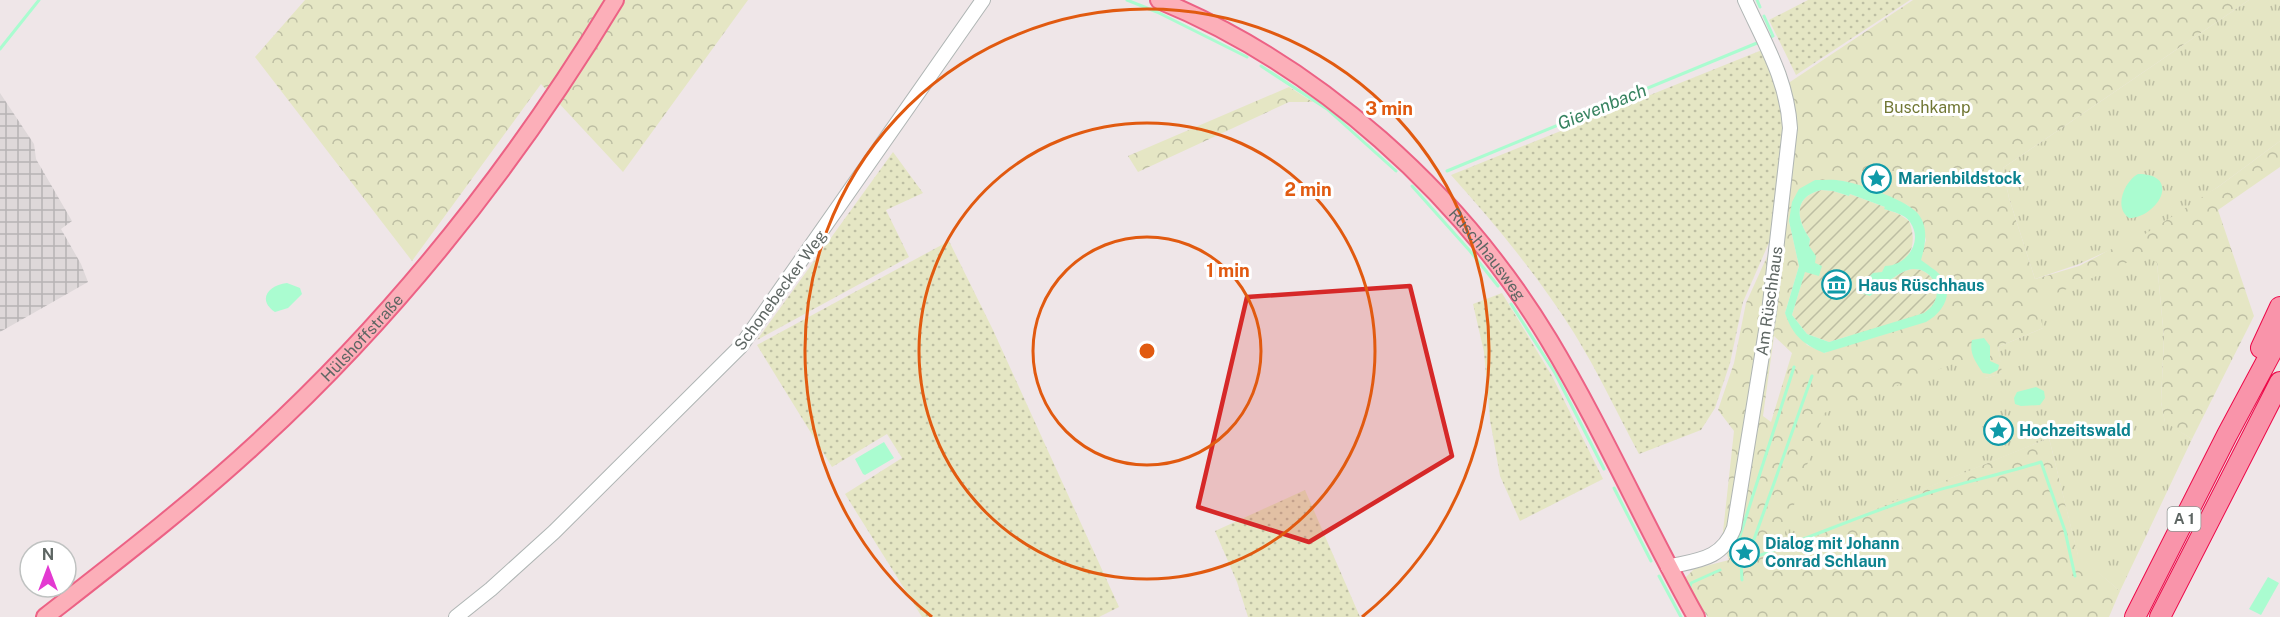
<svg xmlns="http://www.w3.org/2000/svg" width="2280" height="617" viewBox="0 0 2280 617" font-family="'Public Sans',sans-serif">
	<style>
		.industrial { fill: url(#industrial-grid) }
		.grass { fill: url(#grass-dots) }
		.forest { fill: url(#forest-crowns); fill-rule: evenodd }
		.park { fill: url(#park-tufts) }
		.garden { fill: url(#garden-furrows) }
		.water { fill: #aafcd0; fill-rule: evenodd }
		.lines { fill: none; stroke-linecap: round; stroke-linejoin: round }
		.stream { stroke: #aafcd0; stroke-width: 3 }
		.minor-casing { stroke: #afb5b4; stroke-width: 16 }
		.major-casing { stroke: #ec6285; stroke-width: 20 }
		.highway-casing { stroke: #ed0949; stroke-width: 22 }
		.minor { stroke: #fff; stroke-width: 14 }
		.major { stroke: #fcafb9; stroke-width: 16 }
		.highway { stroke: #f994aa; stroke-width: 20 }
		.marked { fill: #d62828; fill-opacity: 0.2; stroke: #d62828; stroke-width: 4.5; stroke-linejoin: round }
		.ring { fill: none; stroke: #e15a10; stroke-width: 3 }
		.labels { text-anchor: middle; stroke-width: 6; stroke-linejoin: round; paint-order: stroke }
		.shield { fill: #fff; stroke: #8e9492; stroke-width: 1.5 }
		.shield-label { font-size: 15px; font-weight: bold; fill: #5e6663 }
		.park-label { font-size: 16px; fill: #717734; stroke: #fff }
		.culture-label { font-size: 16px; font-weight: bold; fill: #0d838f; stroke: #fff; text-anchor: start }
		.street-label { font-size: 16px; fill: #5e6663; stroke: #fff }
		.water-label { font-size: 18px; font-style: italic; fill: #378360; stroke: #fff }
		.centre { fill: #e15a10; stroke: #fff; stroke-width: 3 }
		.ring-label { font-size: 18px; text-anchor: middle; font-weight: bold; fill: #e15a10; stroke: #fff; stroke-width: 6; stroke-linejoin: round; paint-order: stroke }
	</style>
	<defs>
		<pattern id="industrial-grid" width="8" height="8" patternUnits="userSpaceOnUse" patternTransform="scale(1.5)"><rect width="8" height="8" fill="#ded8d9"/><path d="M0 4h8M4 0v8" fill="none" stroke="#b7b3b4"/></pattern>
		<pattern id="grass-dots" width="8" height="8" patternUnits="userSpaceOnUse" patternTransform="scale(1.5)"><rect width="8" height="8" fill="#e5e6c4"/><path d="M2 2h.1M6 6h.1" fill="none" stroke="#bdbea3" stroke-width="1.8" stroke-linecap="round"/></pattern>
		<pattern id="forest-crowns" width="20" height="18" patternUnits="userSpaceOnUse" patternTransform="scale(1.5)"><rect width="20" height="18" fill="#e5e6c4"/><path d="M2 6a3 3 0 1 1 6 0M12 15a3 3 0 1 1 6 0" fill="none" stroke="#bdbea3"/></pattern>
		<pattern id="park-tufts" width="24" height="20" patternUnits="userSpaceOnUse" patternTransform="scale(1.5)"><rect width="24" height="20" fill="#e5e6c4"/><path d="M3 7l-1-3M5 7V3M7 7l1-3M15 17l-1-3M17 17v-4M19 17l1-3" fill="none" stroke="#bdbea3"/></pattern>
		<pattern id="garden-furrows" width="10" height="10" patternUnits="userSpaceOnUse" patternTransform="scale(1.5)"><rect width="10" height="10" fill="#e5e6c4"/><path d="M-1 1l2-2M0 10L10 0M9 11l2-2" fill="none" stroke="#bdbea3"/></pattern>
	</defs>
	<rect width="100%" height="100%" fill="#efe6e8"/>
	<path class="industrial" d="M0,93l34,51 2,15 36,62 -11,8 20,35 7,18 -88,50z"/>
	<path class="grass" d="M1808,0h102l-114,75 -27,-55z
		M1762,50l23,55 -14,133 -28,64 -13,61 -15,45 -14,22 -62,24c-22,-41 -41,-82 -65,-121 -36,-57 -78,-108 -123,-158z
		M893,152l30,41 -37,17 23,47 -152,83z
		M949,241l44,89 126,277 -20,10h-177l-77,-123 57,-36 -15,-24 -55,33 -75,-122z
		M1502,293l50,83 51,103 -83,42 -20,-45 -10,-56 -6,-68 -11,-48z
		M1305,490l55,127h-112l-11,-35 -22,-51z"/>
	<path class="forest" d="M305,0h443l-125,172 -82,-88 -129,177 -157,-204z
		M1913,0h336l-246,168 6,30 26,81 44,-13 21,-11 118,-68 62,-46v26l-62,43 36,106 -62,123 -27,-16 -4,-21 3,-64 -7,-75 -114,65 -45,19 5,26 -18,5 -204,169 268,-109 29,117 42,36 -11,26h-401l-25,-37 11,-11 35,-9 -7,-19 12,-110 -16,-21 16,-47 12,-60 29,-64 13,-70 -1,-85zM1815,180l28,1 64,24 12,10 7,25 -6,20 18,13 -113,80 -18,-8 -22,-32 14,-47 -10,-45zM1774,336l18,17 -21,69 -8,-6z
		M1289,87l24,15h-24l-151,70 -10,-16z"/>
	<path class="park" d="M2249,0h31v141l-62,46 -73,47 -66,30 -44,15 -26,-81 -6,-30z
		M2140,257l13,1 4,5 7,75 -3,64 4,20 27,17 -72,152 -42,-35 -29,-118 -269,110 44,-135 147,-56 14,21 17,-5 -4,-26 45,-19 -6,-26z"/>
	<path class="garden" d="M1821,190l12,1 16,5 1,-2 35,13v2l14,5 10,7c10,25 0,43 -27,51 -9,3 -8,0 -16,8l4,16c11,-8 23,-20 35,-25 24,-11 47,24 19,42l-95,29 -22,-8 -15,-19 13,-44 10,-8 -6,-17 1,-7c-14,-20 -17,-42 11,-49z"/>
	<path class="water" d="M2138,174c45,0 19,44 -9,44 -16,-11 -4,-37 9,-44z
		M1815,180c9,0 19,-1 28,1 17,3 67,20 76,34 10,14 6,31 2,45 6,5 14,9 19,15 15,17 4,37 -14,47l-102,31c-21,-9 -31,-17 -39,-40l14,-47 -10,-45 3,-19 7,-13zM1821,190l12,1 16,5 1,-2 35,13 -1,2c9,3 21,5 26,13 14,20 -4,44 -25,44l-3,6 -9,1 -7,7 -6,-1 -4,12 14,5c11,-8 23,-20 35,-25 24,-11 47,24 19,42l-95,29 -22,-8 -15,-19 13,-43 14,4 3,-10 -7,-3 1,-7 -7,-10 1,-7c-14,-20 -17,-42 11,-49z
		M287,283l13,5 2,6 -14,14 -13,4c-18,-12 -7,-27 12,-29z
		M1984,338l6,8v15l9,4 -1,5 -8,4 -7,-1c-7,-11 -14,-19 -11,-33z
		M2036,387l8,4 1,7 -5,7 -19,1 -6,-2 -1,-6 3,-6z
		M884,442l10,16 -29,17 -2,-1 -8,-15z
		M2268,577l11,6 -18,32 -12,-6z"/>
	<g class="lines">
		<path class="stream" d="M1127,0l30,12 90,45
			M1757,0l3,7
			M1764,16l9,20 -3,1
			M0,49l39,-49
			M1261,66l66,43 69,62
			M1447,171l310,-128
			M1412,186l58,65 28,35
			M1511,304l44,69 49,96
			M1614,488l37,73
			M1738,542l56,-175
			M1751,548l61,-172
			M1659,576l22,41
			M1742,580l-1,-18c65,-22 128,-51 194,-71 35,-10 71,-18 106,-29l24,69 10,45
			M1689,591l2,-8 29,-13"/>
		<defs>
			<path id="minor" d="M1668,567c29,-7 54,-7 66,-39l35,-216 21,-184c-3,-49 -25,-84 -45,-128
				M456,617l35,-28 63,-57 187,-186 242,-346"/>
			<g id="major">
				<path id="s1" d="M1159,0c159,65 302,194 390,340 54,90 96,186 147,277"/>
				<path id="s2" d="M45,617c73,-57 146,-113 214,-176 139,-128 258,-279 356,-441"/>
			</g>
			<path id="highway" d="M2261,348l19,-41
				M2135,617l92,-182 53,-99
				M2160,617l120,-235"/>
		</defs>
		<use href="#minor" class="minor-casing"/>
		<use href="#major" class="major-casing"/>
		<use href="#highway" class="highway-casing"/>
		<use href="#minor" class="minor"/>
		<use href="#major" class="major"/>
		<use href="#highway" class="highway"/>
	</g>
	<path class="marked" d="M1410,286l42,170 -143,86 -111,-35 49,-210z"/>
	<g class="ring">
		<circle cx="1147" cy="351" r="114"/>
		<circle cx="1147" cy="351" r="228"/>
		<path d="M932 617A342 342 0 1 1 1362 617"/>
	</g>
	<defs>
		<symbol id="sight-ring" viewBox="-11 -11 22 22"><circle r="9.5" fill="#fff" stroke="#0f9aa8" stroke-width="1.5"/><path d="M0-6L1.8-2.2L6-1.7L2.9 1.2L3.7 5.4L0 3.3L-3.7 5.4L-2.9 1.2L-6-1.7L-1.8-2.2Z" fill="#0f9aa8"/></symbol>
		<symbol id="museum-ring" viewBox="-11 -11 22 22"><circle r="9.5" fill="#fff" stroke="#0f9aa8" stroke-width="1.5"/><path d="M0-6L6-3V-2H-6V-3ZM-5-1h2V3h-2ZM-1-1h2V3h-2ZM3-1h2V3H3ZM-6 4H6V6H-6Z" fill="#0f9aa8"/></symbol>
	</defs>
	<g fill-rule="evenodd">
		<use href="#sight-ring" x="1860" y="162" width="33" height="33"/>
		<use href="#museum-ring" x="1820" y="268" width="33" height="33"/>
		<use href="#sight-ring" x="1982" y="414" width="33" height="33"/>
		<use href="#sight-ring" x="1728" y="536" width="33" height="33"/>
	</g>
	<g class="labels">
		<rect class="shield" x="2167.5" y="507" width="33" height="24" rx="4.5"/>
		<g class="shield-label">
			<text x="2184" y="524">A 1</text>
		</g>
		<g class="park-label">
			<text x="1927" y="113">Buschkamp</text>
		</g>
		<g class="culture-label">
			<text x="1898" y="184">Marienbildstock</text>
			<text x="1858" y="291">Haus Rüschhaus</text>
			<text x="2019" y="436">Hochzeitswald</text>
			<text x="1765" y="549">Dialog mit Johann<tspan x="1765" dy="18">Conrad Schlaun</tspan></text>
		</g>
		<g class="street-label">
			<text dy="6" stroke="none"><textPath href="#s1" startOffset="420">Rüschhausweg</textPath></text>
			<text transform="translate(780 290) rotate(-54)" y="6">Schonebecker Weg</text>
			<text transform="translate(1769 301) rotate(-82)" y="6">Am Rüschhaus</text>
			<text dy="6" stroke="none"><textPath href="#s2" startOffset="423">Hülshoffstraße</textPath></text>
		</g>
		<g class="water-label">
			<text transform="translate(1602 107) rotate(-22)" y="6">Gievenbach</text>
		</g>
	</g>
	<circle cx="1147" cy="351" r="9" class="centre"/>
	<g class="ring-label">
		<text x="1389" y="115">3 min</text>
		<text x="1308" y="196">2 min</text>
		<text x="1228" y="277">1 min</text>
	</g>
	<g transform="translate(48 569)"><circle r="28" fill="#ffffff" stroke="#bfc2c1" stroke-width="1.5"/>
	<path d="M0-4.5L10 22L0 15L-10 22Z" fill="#e339d1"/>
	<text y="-9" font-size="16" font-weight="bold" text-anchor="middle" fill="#5e6663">N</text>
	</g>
</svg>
